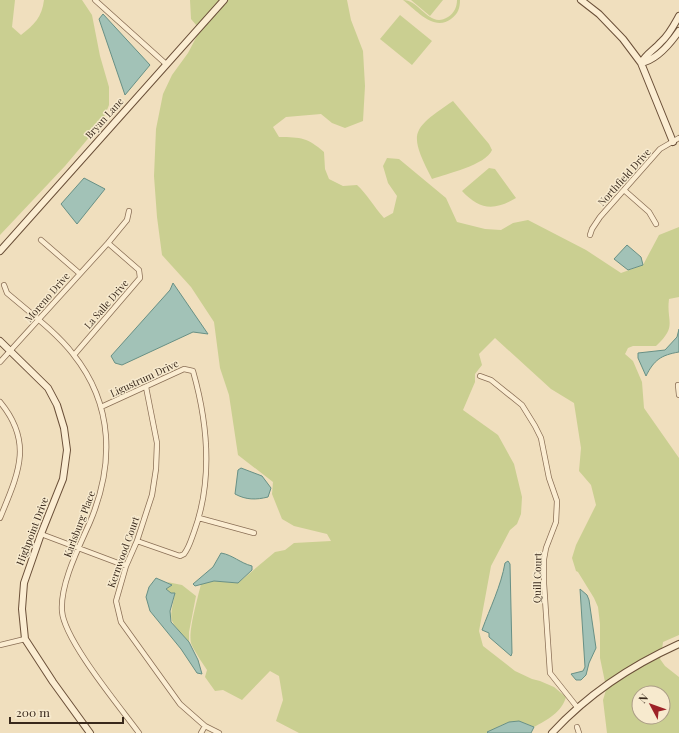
<svg xmlns="http://www.w3.org/2000/svg" width="679" height="733" viewBox="0 0 679 733" font-family="'Playfair Display',serif">
	<style>
		.green { fill: #cacf91; fill-rule: evenodd }
		.water { fill: #a2c2b7; stroke: #689085 }
		.lines { fill: none; stroke-linecap: round; stroke-linejoin: round }
		.street-casing { stroke: #8a6f56; stroke-width: 6 }
		.secondary-casing { stroke: #6b5039; stroke-width: 8 }
		.street { stroke: #fbedd2; stroke-width: 4.5 }
		.secondary { stroke: #fbedd2; stroke-width: 6 }
		.labels { text-anchor: middle; stroke-width: 3; stroke-linejoin: round; paint-order: stroke }
		.street-label { font-size: 10px; fill: #38281b; stroke: #f7eace }
	</style>
	<rect width="100%" height="100%" fill="#f0dfbe"/>
	<path class="green" d="M0,0h15l-3,27 9,8c13,-10 21,-18 23,-35h38l10,15 8,41 9,31v18l-7,17 -37,44 -65,69z
		M190,0h32l-25,26 -6,-7z
		M227,0h120l4,20 12,31 2,35 -2,35 -18,7 -13,-5 -11,-9 -35,3 -13,10 6,10c22,0 29,1 45,15l1,17 4,10 14,7 14,-1c10,9 17,22 27,33l9,-5 4,-17 -9,-13 -5,-17 4,-8 12,1 47,39 11,24 28,7 16,1 12,-7 15,-3 58,30 35,23 22,-8 16,-30 20,-8v70l-10,2c-3,23 9,27 -13,47h-23l-5,2 -3,6 8,7 9,21 2,26 35,50v177l-16,7 -1,8 -57,32 -5,-24v-34l-2,-17 -4,-9 -16,-26 -2,-1 -4,-13 4,-13 20,-40 -5,-20 -12,-14 2,-23 -7,-45 -23,-14 -56,-51 -16,16 3,11 -7,9v8l-12,28 35,25 16,29 8,33 -1,17 -4,10 -7,6 -19,36 -12,65 4,15 32,25 17,8 8,2 14,6 12,10c-4,15 -19,23 -32,30 -22,-10 -26,-5 -46,5v1h-189l-23,-12 7,-21 -4,-24 -9,-5 -28,29 -19,-10 -8,1 -10,-14 2,-7c-4,-6 -14,-21 -16,-27 -3,-12 7,-46 10,-59l13,-3 24,2 37,-31 10,-2 9,-7 37,-2 -4,-7 -33,-8 -12,-7 -10,-25 1,-12 -35,-27 -9,-60 -9,-27 -6,-46 -23,-35 -29,-32 -5,-38 -3,-41 2,-47 7,-35 9,-19 16,-22 12,-23z
		M403,0c17,0 26,29 45,17 6,-4 9,-10 9,-17h3c0,8 -2,14 -9,19 -17,13 -35,-9 -48,-19z
		M411,0h32l-13,16z
		M400,15l32,26 -20,24 -32,-26z
		M453,101l36,43 3,6c-6,15 -46,24 -60,29 -24,-47 -21,-49 21,-78z
		M489,168l6,1 21,29c-23,14 -37,11 -54,-7z
		M167,582l15,3 14,11 -7,36v10c-21,-24 -20,-18 -14,-49h-4l-5,-4 6,-4z
		M661,655l-1,4 5,7 14,11v56h-72l-4,-33 3,-10v-3zM639,693h24v24h-24z"/>
	<path class="water" d="M103,14l47,51 -25,30 -26,-76z
		M84,178l21,11 -28,35 -16,-20z
		M627,245l14,12 2,8 -15,5 -14,-11z
		M173,283l35,51 -15,-2 -71,33 -7,-2 -4,-7 59,-66z
		M679,329v23c-18,3 -25,8 -33,24l-8,-18v-5l27,-3 12,-13z
		M241,468l21,8 9,12 -3,9c-12,3 -22,3 -33,-3l3,-24z
		M221,553c12,2 19,10 31,13v4l-14,13 -24,-2 -19,5 -2,-2 20,-17z
		M508,561l2,3 2,89 -1,3 -22,-19v-4l-7,-3c8,-22 19,-44 23,-67z
		M156,578l16,7 -6,4 5,4h4l-5,18 1,11 18,20 9,18 4,14 -5,-1 -16,-24 -31,-38 -4,-14 3,-10z
		M580,589l7,6 2,5 7,48 -7,15 -3,12 -5,5h-5l-5,-6 12,-3 2,-4z
		M519,721l15,6 -3,6h-43l-1,-1 22,-10z"/>
	<g class="lines">
		<defs>
			<path id="street" d="M95,0l71,64
				M624,190l25,22 7,12
				M590,235l2,-6 8,-12 60,-68 19,-11
				M41,240l38,33
				M4,285l3,8c21,18 50,40 66,61 41,51 41,111 17,168 -11,25 -30,62 -28,89 2,29 58,96 77,122
				M74,355l66,-77 -1,-8 -31,-27
				M0,362l108,-119 19,-23 2,-9
				M480,376l11,4 31,25 13,21 6,12 8,40 8,23 -1,21 -10,26 -2,11v25l6,89 27,34
				M678,385l1,10
				M146,387l11,56 -1,26 -4,26 -15,46 -11,25 -10,35 5,21 59,82 25,22 14,7
				M0,402c34,41 18,72 0,116
				M101,407l83,-38 9,2c15,53 20,109 1,161 -3,8 -5,16 -10,22l-4,2 -43,-15
				M199,518l55,15
				M41,534l85,32
				M0,645l25,-6
				M577,727l2,6
				M201,733l4,-7"/>
			<path id="secondary" d="M581,0l18,14 24,25 18,24 32,79
				M641,63c5,-9 13,-13 20,-21 8,-7 13,-17 18,-26
				M641,63c16,-3 29,-19 38,-32
				M0,251l224,-251
				M0,341l48,47 9,17 7,23 3,22 -4,29 -22,55 -17,49 -2,26 3,30 28,43 37,51
				M552,733c36,-39 78,-67 127,-89"/>
		</defs>
		<use href="#street" class="street-casing"/>
		<use href="#secondary" class="secondary-casing"/>
		<use href="#street" class="street"/>
		<use href="#secondary" class="secondary"/>
	</g>
	<g class="labels">
		<g class="street-label">
			<text transform="translate(104 118) rotate(-48)" y="4">Bryan Lane</text>
			<text transform="translate(624 177) rotate(-48)" y="4">Northfield Drive</text>
			<text transform="translate(47 297) rotate(-49)" y="4">Moreno Drive</text>
			<text transform="translate(106 304) rotate(-49)" y="4">La Salle Drive</text>
			<text transform="translate(144 378) rotate(-25)" y="4">Ligustrum Drive</text>
			<text transform="translate(79 524) rotate(-69)" y="4">Karlsburg Place</text>
			<text transform="translate(32 531) rotate(-69)" y="4">Highpoint Drive</text>
			<text transform="translate(123 552) rotate(-70)" y="4">Kernwood Court</text>
			<text transform="translate(537 578) rotate(-89)" y="4">Quill Court</text>
		</g>
	</g>
	<g transform="translate(651 705) rotate(311)"><circle r="19" fill="#f7eace" stroke="#ab9c86"/>
	<path d="M0-3L7 15L0 10L-7 15Z" fill="#9d2227"/>
	<text y="-6" font-size="11" font-weight="bold" text-anchor="middle" fill="#38281b">N</text>
	</g>
	<path d="M10 717v6h113v-6" fill="none" stroke="#38281b" stroke-width="2"/>
	<text x="16" y="717" font-size="12" fill="#38281b" stroke="#f7eace" stroke-width="3" paint-order="stroke">200 m</text>
</svg>
